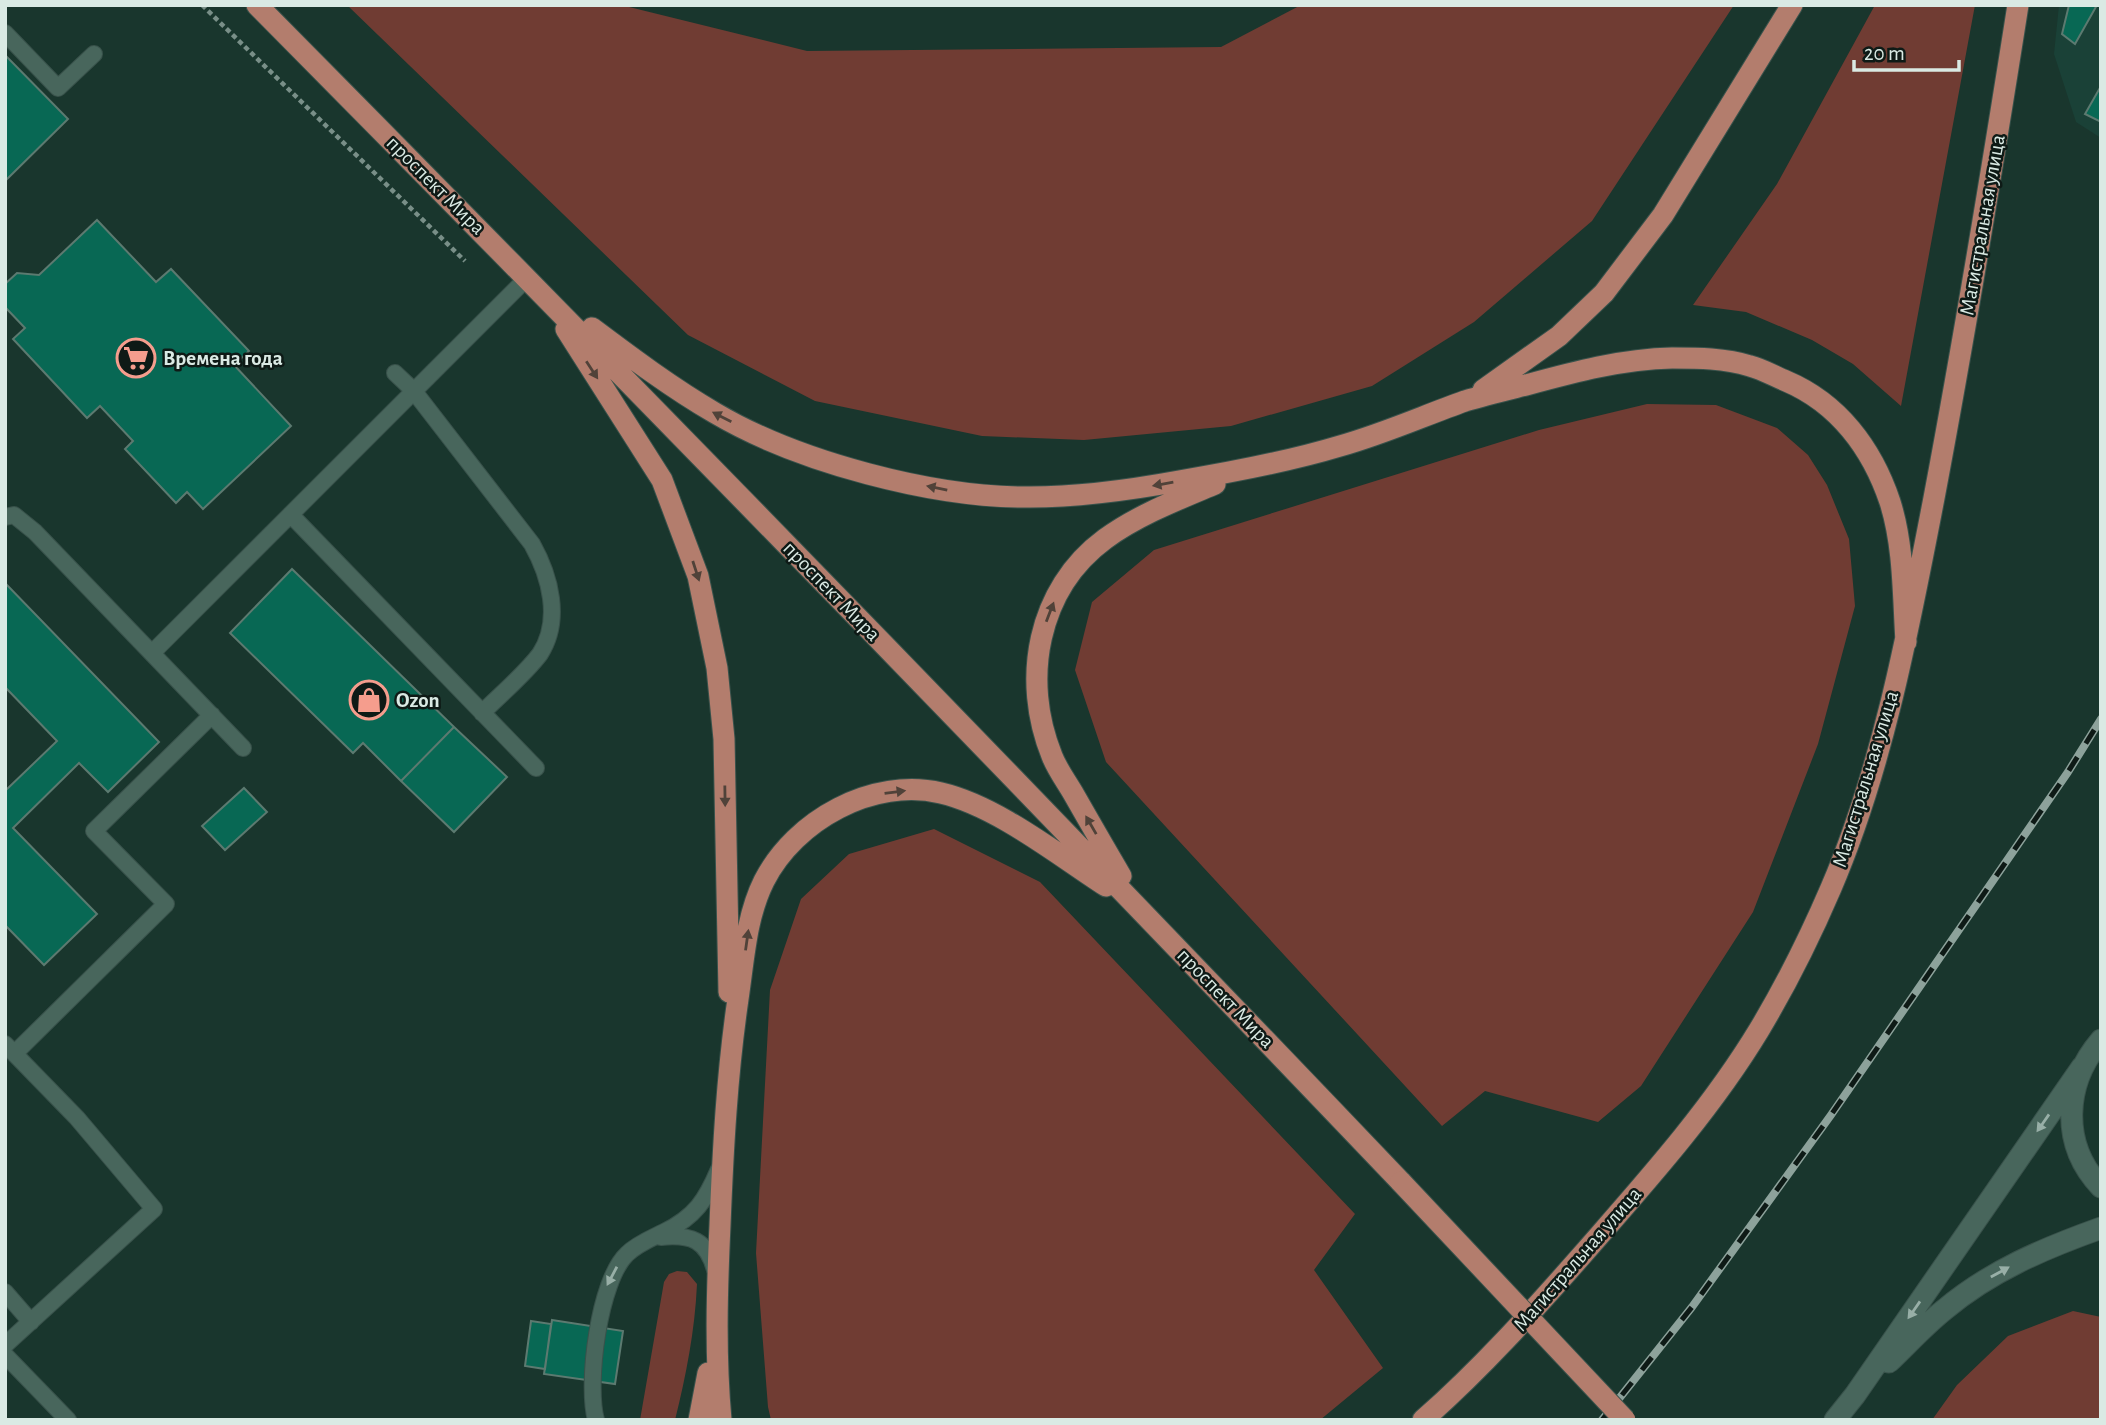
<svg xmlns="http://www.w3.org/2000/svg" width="2106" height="1425" viewBox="0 0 2106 1425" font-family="'Alegreya Sans',sans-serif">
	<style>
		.built { fill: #1a4137 }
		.green { fill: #703c33 }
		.building { fill: #086854; stroke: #5c7a70; stroke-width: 2 }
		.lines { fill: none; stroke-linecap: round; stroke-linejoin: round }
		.lane-casing { stroke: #39524b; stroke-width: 18 }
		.secondary-casing { stroke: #39524b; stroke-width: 23 }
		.primary-casing { stroke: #39524b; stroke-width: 23 }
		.path { stroke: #798f88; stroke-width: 4.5; stroke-dasharray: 5 3.5; stroke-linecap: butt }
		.lane { stroke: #48665c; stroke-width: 16 }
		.secondary { stroke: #48665c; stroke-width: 21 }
		.primary { stroke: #b37d6d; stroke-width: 21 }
		.rail-casing { stroke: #8da29b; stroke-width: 8 }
		.rail { stroke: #0e1a16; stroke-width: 5; stroke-dasharray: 16; stroke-linecap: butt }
		.primary-bridge-casing { stroke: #39524b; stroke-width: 23; stroke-linecap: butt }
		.primary-bridge { stroke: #b37d6d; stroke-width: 21 }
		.oneway { fill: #504239 }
		.oneway2 { fill: #98afa7 }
		.labels { text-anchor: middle; stroke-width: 5; stroke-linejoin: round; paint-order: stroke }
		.street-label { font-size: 21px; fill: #daeae4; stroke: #0e1a16 }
		.poi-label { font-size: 21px; font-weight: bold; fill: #daeae4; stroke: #0e1a16; text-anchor: start }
	</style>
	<rect width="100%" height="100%" fill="#19362d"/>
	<path class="built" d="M2059,5h42v133l-25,-16 -22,-68z"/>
	<path class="green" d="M347,5h274l186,46 414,-4 80,-42h433l-142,216 -118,101 -102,64 -141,40 -147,14 -102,-4 -167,-35 -127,-66z
		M1875,5h100l-74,401 -48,-42 -41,-24 -66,-28 -53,-7 84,-121z
		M1647,404l69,1 61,23 31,27 19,30 22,54 6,67 -37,138 -65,168 -112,174 -43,36 -113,-31 -43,35 -336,-364 -31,-92 17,-68 62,-52 385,-120z
		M934,829l106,53 315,332 -41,56 69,98 -63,52h-549l-3,-13 -12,-154 14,-263 31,-91 48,-45z
		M677,1271l10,1 10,12c-2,46 -11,92 -22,136h-35l24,-138 5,-8z
		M2073,1311l28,6v103h-169l25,-35 51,-49z"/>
	<path class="building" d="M2069,5h28l-22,39 -13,-10z
		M5,55l63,64 -63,62z
		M2101,86v36l-16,-8z
		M97,220l59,62 15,-13 78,82 -15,14 57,61 -88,83 -16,-17 -11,11 -51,-54 8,-8 -33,-35 -13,12 -74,-79 12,-11 -20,-21v-23l12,-11 22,2z
		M292,569l162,158 -53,54 -38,-38 -10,10 -123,-120z
		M6,584l153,158 -51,50 -29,-29 -66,65 84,86 -53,51 -39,-40v-134l52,-50 -52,-54z
		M454,727l53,50 -53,55 -53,-51z
		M244,788l23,24 -42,38 -23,-24z
		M552,1320l71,11 -8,53 -71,-10z
		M531,1321l20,3 -6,45 -20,-3z"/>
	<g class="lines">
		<defs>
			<path id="lane" d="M5,33l53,55 36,-34
				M395,373l18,17 119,154c18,32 30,76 8,110 -15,20 -40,41 -58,59
				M291,515l245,253
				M5,517l9,-2 21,17 208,216
				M152,653l375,-375
				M5,1044l72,74 77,91 -149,136
				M15,1053l151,-149 -72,-73 118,-116
				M661,1237c30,-3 46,3 54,33
				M5,1292l26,30
				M5,1355l63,65
				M596,1420c-10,-36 3,-140 31,-166 10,-10 25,-16 37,-22 31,-15 42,-32 55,-63"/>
			<path id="secondary" d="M2101,1040c-37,43 -41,104 0,147
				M1889,1362c18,-17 35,-36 55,-52 46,-39 101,-62 157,-82
				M1835,1420l20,-25 227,-328"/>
			<path id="primary" d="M257,5c385,389 766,781 1144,1177
				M592,328c40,30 80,60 123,85 83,49 219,85 315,84 50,0 100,-7 149,-16 54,-9 108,-19 161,-35 43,-12 83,-30 125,-45 20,-6 41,-11 61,-16 48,-13 96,-26 146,-27 25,0 53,0 78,8 12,3 24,10 36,15 52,22 86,67 104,121 14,44 13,94 16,140
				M566,329l96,151 36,96 19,92 7,71 5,253
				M1483,390l76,-54 45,-43 59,-78 129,-210
				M1121,876c-16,-27 -32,-55 -48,-83 -7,-12 -16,-24 -21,-37 -31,-76 -15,-167 53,-217 33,-24 72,-39 110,-55
				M699,1420l9,-47
				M721,1420c-6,-66 -4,-130 -1,-195 3,-76 7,-151 18,-226 6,-40 8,-82 26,-118 31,-61 109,-104 177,-88 56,13 117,62 165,93
				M1423,1420c58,-51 109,-108 160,-166 62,-71 127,-143 176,-224 27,-45 51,-93 72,-142 52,-121 78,-261 103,-390 31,-164 58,-328 84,-493"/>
		</defs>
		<use href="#lane" class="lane-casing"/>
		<use href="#secondary" class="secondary-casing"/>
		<use href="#primary" class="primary-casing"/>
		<path class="path" d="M202,5l263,256"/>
		<use href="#lane" class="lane"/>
		<use href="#secondary" class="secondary"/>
		<use href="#primary" class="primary"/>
		<defs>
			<path id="rail" d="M1602,1420l90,-113 139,-192 237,-343 33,-53"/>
		</defs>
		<use href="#rail" class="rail-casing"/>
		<use href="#rail" class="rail"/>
		<defs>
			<path id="primary-bridge" d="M1401,1182l224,238"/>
		</defs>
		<use href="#primary-bridge" class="primary-bridge-casing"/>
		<use href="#primary-bridge" class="primary-bridge"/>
	</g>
	<defs><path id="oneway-solid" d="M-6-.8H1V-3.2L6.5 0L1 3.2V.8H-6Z" transform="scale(1.75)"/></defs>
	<g class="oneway">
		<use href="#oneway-solid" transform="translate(592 370) rotate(57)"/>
		<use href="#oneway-solid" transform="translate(722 417) rotate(-153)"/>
		<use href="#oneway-solid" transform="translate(1163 484) rotate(170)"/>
		<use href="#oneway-solid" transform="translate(937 488) rotate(-168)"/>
		<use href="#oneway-solid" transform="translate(696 571) rotate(72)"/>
		<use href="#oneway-solid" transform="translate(1050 612) rotate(-69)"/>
		<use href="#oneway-solid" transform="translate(895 792) rotate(-7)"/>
		<use href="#oneway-solid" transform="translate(725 796) rotate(89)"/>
		<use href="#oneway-solid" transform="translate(1091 825) rotate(-120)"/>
		<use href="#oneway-solid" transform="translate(747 940) rotate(-82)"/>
	</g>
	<g class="oneway2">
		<use href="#oneway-solid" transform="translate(2043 1123) rotate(125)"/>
		<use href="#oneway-solid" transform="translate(2000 1272) rotate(-29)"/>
		<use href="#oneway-solid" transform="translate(612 1276) rotate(118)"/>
		<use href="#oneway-solid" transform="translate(1914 1310) rotate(125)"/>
	</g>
	<defs>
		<symbol id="supermarket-ring" viewBox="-11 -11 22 22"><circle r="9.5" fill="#0e1a16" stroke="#f59d8d" stroke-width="1.5"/><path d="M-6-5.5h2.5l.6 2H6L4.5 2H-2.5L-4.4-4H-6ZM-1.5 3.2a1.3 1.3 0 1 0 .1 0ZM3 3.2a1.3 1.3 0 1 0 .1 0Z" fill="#f59d8d"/></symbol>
		<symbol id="shop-ring" viewBox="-11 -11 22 22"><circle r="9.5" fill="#0e1a16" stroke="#f59d8d" stroke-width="1.5"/><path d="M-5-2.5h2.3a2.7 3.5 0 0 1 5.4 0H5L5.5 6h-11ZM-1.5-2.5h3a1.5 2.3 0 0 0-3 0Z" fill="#f59d8d"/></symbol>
	</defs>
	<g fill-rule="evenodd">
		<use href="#supermarket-ring" x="114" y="336" width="44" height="44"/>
		<use href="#shop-ring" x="347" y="678" width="44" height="44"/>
	</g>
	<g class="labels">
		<g class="street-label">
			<text transform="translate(436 185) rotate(45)" y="7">проспект Мира</text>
			<text transform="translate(1982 225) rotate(-80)" y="7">Магистральная улица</text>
			<text transform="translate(832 591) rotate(46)" y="7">проспект Мира</text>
			<text transform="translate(1865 779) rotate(-73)" y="7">Магистральная улица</text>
			<text transform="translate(1226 998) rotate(46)" y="7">проспект Мира</text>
			<text transform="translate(1577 1259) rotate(-49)" y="7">Магистральная улица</text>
		</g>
		<g class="poi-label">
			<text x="163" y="365">Времена года</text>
			<text x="396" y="707">Ozon</text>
		</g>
	</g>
	<rect width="2106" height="1425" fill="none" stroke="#daeae4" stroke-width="14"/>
	<path d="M1854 60v10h105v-10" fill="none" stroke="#daeae4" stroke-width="3.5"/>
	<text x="1864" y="60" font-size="21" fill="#daeae4" stroke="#0e1a16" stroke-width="5" paint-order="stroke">20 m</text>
</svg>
